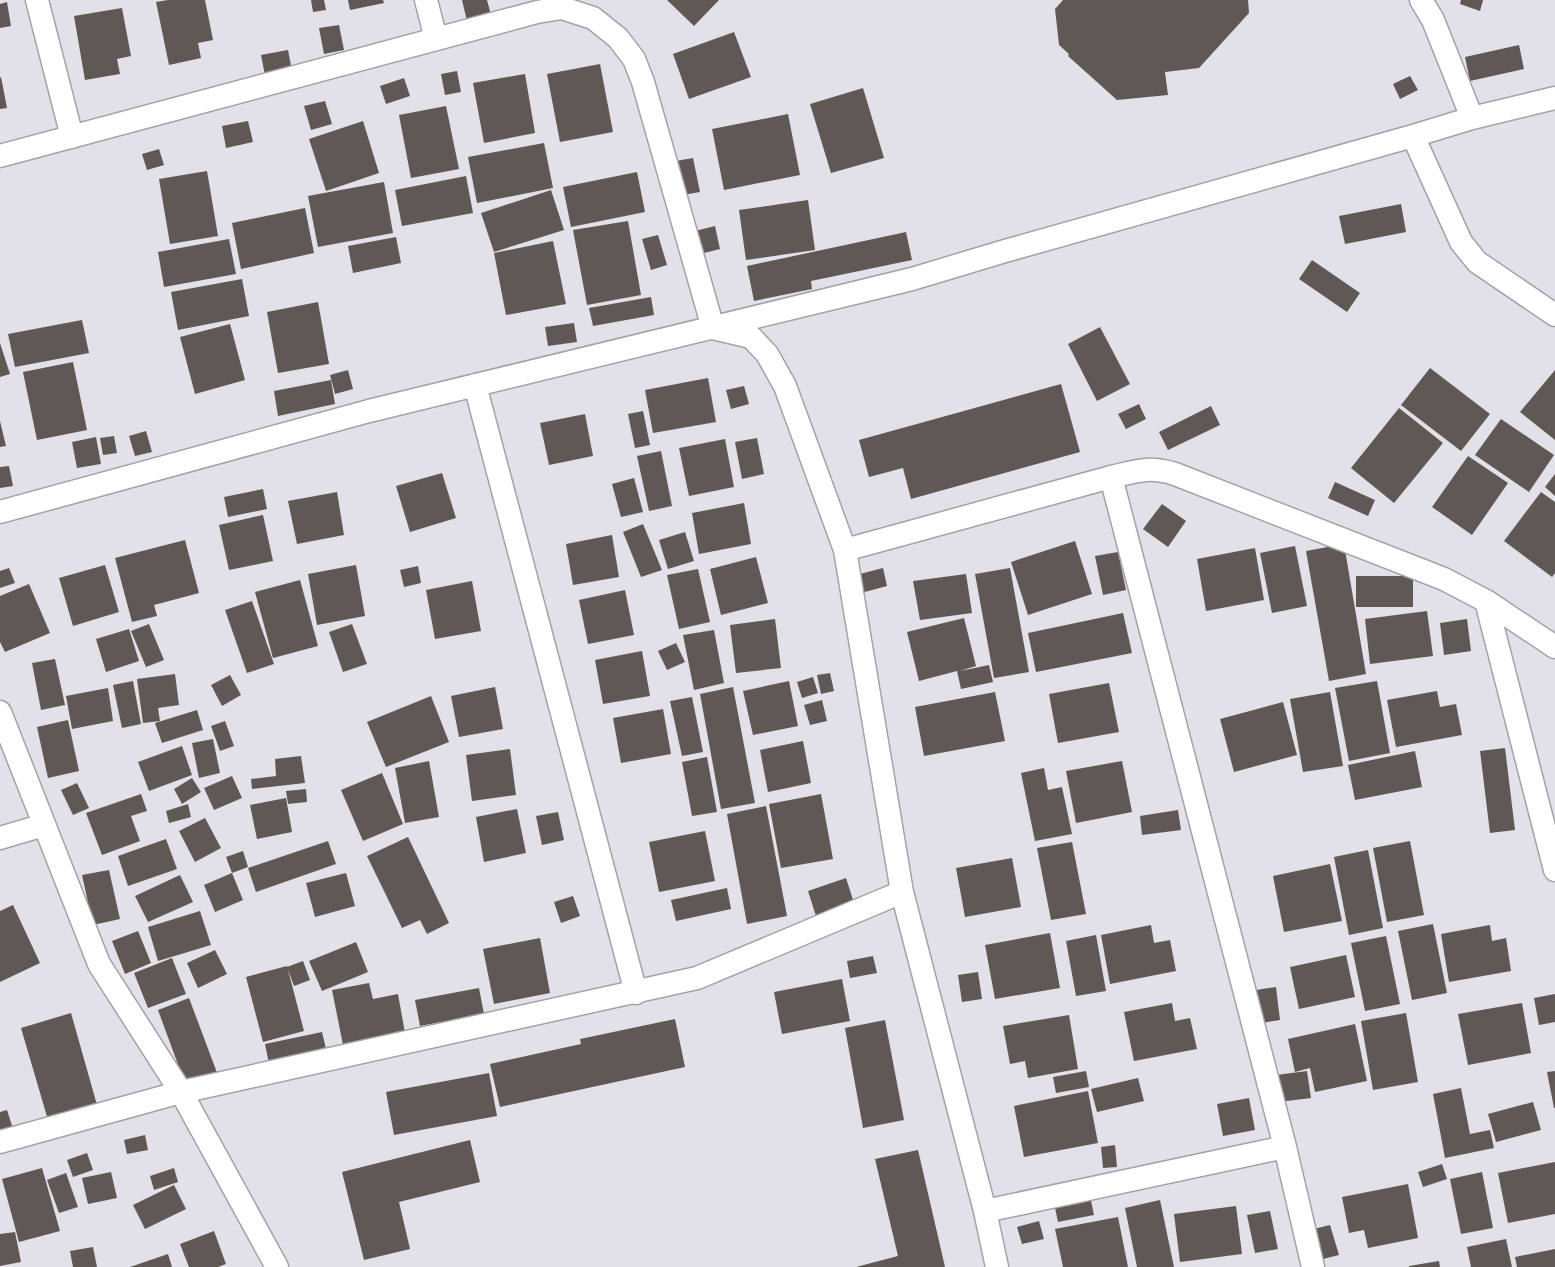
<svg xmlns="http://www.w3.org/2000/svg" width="1555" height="1267" viewBox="0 0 1555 1267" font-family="Karla,sans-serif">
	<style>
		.building { fill: #5f5854 }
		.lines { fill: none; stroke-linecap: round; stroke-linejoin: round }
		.minor-casing { stroke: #a4a1a9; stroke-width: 25 }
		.minor { stroke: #fff; stroke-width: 22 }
	</style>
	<rect width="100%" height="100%" fill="#e2e0e8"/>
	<path class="building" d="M168,0h37l8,40 -15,3 3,15 -32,7 -13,-63z
		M311,0h13l2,10 -13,2z
		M348,0h35l1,3 -34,7z
		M462,0h25l4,15 -24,6z
		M667,0h52l-25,26z
		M1063,0h185l1,13 -50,55 -34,4 3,23 -51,5 -49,-44 1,-2 -10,-9 -4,-36z
		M1461,0h22l-3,11 -20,-7z
		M7,2l4,24 -11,2v-24z
		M122,8l9,48 -14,3 3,15 -35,6 -11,-64z
		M339,25l5,25 -20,4 -5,-26z
		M734,32l17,45 -62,22 -16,-45z
		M1519,45l5,24 -54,12 -5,-24z
		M288,50l4,21 -27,4 -4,-20z
		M600,64l13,68 -53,10 -13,-68z
		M457,71l4,21 -16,3 -4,-21z
		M525,74l10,59 -51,10 -11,-60z
		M1410,76l8,14 -18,9 -7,-15z
		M1,77l6,31 -7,1v-31z
		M404,78l6,18 -24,8 -6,-18z
		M863,88l21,70 -53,15 -21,-69z
		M325,101l7,23 -21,6 -7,-24z
		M446,106l13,63 -48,9 -12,-63z
		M788,114l12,61 -76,15 -12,-61z
		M248,121l5,21 -27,6 -4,-22z
		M363,121l16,52 -53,18 -17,-52z
		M544,143l9,45 -76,15 -9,-46z
		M159,149l5,16 -17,5 -5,-16z
		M693,158l7,34 -17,3 -7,-34z
		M207,171l11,65 -48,8 -11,-65z
		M637,172l8,40 -74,15 -8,-40z
		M466,176l7,37 -71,13 -7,-36z
		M384,182l9,51 -75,14 -10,-51z
		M551,190l13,40 -70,22 -13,-39z
		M808,200l7,50 -69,10 -7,-50z
		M1401,204l5,28 -61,12 -6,-28z
		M305,208l9,45 -73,16 -9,-46z
		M628,221l13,74 -54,10 -14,-75z
		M715,226l5,23 -20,5 -5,-23z
		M906,232l6,28 -101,21 1,8 -58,12 -7,-35z
		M658,235l9,30 -16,5 -9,-31z
		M396,237l5,26 -48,10 -5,-27z
		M229,239l7,35 -72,13 -6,-35z
		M553,241l13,63 -60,11 -12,-62z
		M1312,260l48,33 -13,19 -48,-33z
		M242,279l7,37 -71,14 -7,-38z
		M651,297l3,18 -61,11 -4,-18z
		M318,302l11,62 -51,9 -11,-61z
		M82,320l7,33 -74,14 -7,-33z
		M574,323l3,19 -29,4 -3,-19z
		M230,324l15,56 -50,14 -15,-57z
		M1100,327l30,57 -33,17 -29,-57z
		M0,343l10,31 -10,3z
		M73,362l14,68 -50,10 -14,-68z
		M1430,368l60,46 -29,37 -60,-46z
		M348,370l5,19 -18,5 -5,-19z
		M1555,370v70l-35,-28z
		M708,378l8,44 -63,11 -8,-43z
		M331,380l4,24 -57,12 -4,-25z
		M1061,384l19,68 -169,47 -8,-31 -34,9 -10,-37z
		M744,386l5,18 -18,5 -5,-19z
		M1139,404l7,15 -20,10 -8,-15z
		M1211,406l9,19 -52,25 -9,-18z
		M1399,408l44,35 -49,60 -43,-35z
		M643,411l7,34 -15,3 -7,-34z
		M585,414l8,42 -44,9 -9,-42z
		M1501,419l53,36 -25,37 -54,-37z
		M0,421l6,25 -6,1z
		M146,431l6,21 -17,4 -6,-20z
		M114,436l3,17 -14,2 -3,-17z
		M96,437l5,27 -24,4 -5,-26z
		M757,438l7,36 -22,5 -7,-37z
		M725,439l9,48 -45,9 -10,-48z
		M661,451l11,55 -23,5 -12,-55z
		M1468,456l40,27 -36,52 -40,-28z
		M9,466l4,20 -13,2v-21z
		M442,473l14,45 -46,14 -14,-46z
		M1555,474v22l-10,-9z
		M634,478l9,34 -22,5 -9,-33z
		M1335,482l40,18 -7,16 -40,-18z
		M263,489l4,20 -39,8 -4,-20z
		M337,492l7,43 -47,9 -9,-43z
		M1541,492l14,10v71l-3,4 -48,-36z
		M744,503l7,41 -52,10 -7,-41z
		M1162,504l24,17 -18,26 -25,-18z
		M263,515l10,46 -44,9 -10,-45z
		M643,524l19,46 -21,7 -18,-45z
		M685,532l9,29 -26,8 -9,-29z
		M612,535l7,42 -46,8 -7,-41z
		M185,540l14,53 -45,12 3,11 -25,6 -17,-64z
		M1075,541l17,53 -64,21 -17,-53z
		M1344,544l22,130 -37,7 -23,-130z
		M1295,546l12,60 -35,7 -12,-60z
		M1255,548l9,52 -58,11 -9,-52z
		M1118,552l8,38 -23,5 -8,-39z
		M756,557l12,46 -47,12 -11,-46z
		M105,565l14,47 -46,14 -14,-48z
		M356,565l9,51 -48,9 -9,-51z
		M418,566l3,17 -17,4 -4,-17z
		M9,568l6,15 -15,5v-17z
		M883,568l4,18 -30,8 -5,-18z
		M1010,568l19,104 -35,6 -19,-104z
		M698,569l12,53 -31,7 -12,-54z
		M966,574l6,39 -52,7 -7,-39z
		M1356,576h57v31h-57z
		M300,580l18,66 -45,12 -18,-66z
		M472,581l9,50 -46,8 -9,-49z
		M29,584l21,49 -45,19 -5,-10v-46z
		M625,590l9,45 -46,9 -9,-44z
		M252,601l22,63 -27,9 -22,-63z
		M1427,611l6,45 -63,8 -5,-45z
		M1123,613l9,40 -96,19 -8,-39z
		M964,618l12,48 -16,5 29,-6 4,17 -32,7 -4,-18 -38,10 -12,-49z
		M775,619l6,49 -45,5 -6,-48z
		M1467,619l4,32 -27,4 -4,-32z
		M149,624l15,36 -18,7 -15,-36z
		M352,624l15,40 -24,8 -14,-40z
		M129,629l10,32 -33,11 -10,-33z
		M714,630l10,53 -30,7 -11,-55z
		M676,643l9,19 -18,8 -9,-19z
		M642,651l8,45 -47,8 -8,-44z
		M55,659l10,46 -24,5 -9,-47z
		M830,673l4,18 -13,3 -4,-19z
		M175,674l4,31 -21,3 2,13 -17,2 -6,-44z
		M230,675l11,20 -19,11 -11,-21z
		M813,677l5,16 -16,5 -5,-16z
		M133,681l8,43 -19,4 -9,-43z
		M789,681l9,45 -45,9 -10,-44z
		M1377,681l13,72 -41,8 -14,-73z
		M1109,683l10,49 -61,11 -9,-49z
		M495,687l8,42 -44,8 -8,-41z
		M733,687l22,116 -34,6 -21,-115z
		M108,688l5,33 -41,8 -6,-33z
		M1437,691l3,16 16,-3 6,31 -66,12 -9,-47z
		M995,692l10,49 -81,15 -9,-49z
		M1330,692l13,74 -40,6 -13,-73z
		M431,696l18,46 -63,25 -19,-45z
		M692,697l11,55 -21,4 -12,-55z
		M822,700l5,21 -17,4 -6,-20z
		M1283,702l14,53 -63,17 -14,-53z
		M663,709l8,45 -50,9 -8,-45z
		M197,710l6,20 -41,13 -7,-20z
		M68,720l11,51 -31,7 -11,-51z
		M225,721l9,25 -14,5 -9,-25z
		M213,739l7,34 -21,5 -7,-35z
		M803,741l8,42 -43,9 -8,-42z
		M182,746l10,29 -43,16 -11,-29z
		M1505,748l10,82 -25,3 -10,-82z
		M510,749l6,46 -44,6 -6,-46z
		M1415,751l7,36 -67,13 -7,-35z
		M301,756l4,27 -53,6 -1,-10 25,-3 -1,-17z
		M707,757l10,55 -25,4 -10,-54z
		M429,761l10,56 -34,6 -10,-55z
		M1122,761l10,51 -56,11 -10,-52z
		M1044,768l4,22 14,-3 10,47 -37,7 -14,-68z
		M382,773l21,51 -40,17 -22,-51z
		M232,776l10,22 -28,12 -10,-22z
		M192,778l9,14 -19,12 -8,-15z
		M77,783l12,25 -16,7 -12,-25z
		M306,789l1,13 -19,2 -2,-13z
		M141,794l6,17 -16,5 9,25 -38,14 -16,-42z
		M821,794l12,65 -52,9 -12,-64z
		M286,798l6,34 -35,7 -7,-34z
		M188,804l3,13 -22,6 -3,-12z
		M766,806l21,110 -40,8 -20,-110z
		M517,809l9,44 -42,9 -8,-45z
		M1178,810l3,20 -39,5 -2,-19z
		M558,812l6,28 -22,5 -6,-29z
		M205,818l16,30 -26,14 -16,-31z
		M705,831l10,50 -56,11 -10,-50z
		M408,837l41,86 -22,11 -7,-14 -18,8 -35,-72z
		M166,839l11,30 -49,17 -10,-30z
		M328,841l8,23 -80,28 -8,-24z
		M1410,841l14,74 -37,7 -14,-74z
		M1072,842l14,72 -35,6 -14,-72z
		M1368,850l15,78 -34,7 -15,-78z
		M243,851l5,16 -16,6 -6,-16z
		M1012,858l9,49 -56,10 -9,-49z
		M1330,864l12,57 -58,11 -11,-56z
		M109,870l11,49 -27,6 -11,-50z
		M232,873l11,27 -28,12 -11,-27z
		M346,873l9,33 -40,11 -9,-34z
		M180,875l13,27 -45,20 -13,-26z
		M846,878l8,25 -38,13 -8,-25z
		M727,888l4,21 -55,12 -5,-21z
		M573,896l7,20 -19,7 -7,-21z
		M13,905l27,58 -40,19v-71z
		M200,911l11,34 -53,16 -10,-34z
		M1433,924l14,69 -35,7 -14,-69z
		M1151,925l3,18 16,-3 6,31 -66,13 -9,-49z
		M1490,925l2,16 14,-3 5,33 -62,11 -8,-48z
		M138,931l13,32 -26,11 -13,-33z
		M1050,933l10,55 -65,11 -10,-54z
		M1096,935l10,56 -30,5 -10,-55z
		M1386,936l14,68 -35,7 -14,-68z
		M540,938l10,55 -56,11 -11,-55z
		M356,942l12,30 -46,19 -13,-30z
		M215,950l12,24 -29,14 -11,-25z
		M1346,955l9,42 -56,12 -9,-42z
		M873,956l4,17 -27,5 -3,-17z
		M172,958l14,36 -38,14 -14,-35z
		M303,961l7,19 -16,6 -7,-19z
		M287,966l17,65 -41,11 -17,-65z
		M978,972l4,27 -20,3 -4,-27z
		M842,979l8,42 -68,13 -8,-42z
		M369,983l4,16 25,-5 7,39 -62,12 -11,-55z
		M1276,987l4,33 -19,3 -5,-33z
		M479,988l5,26 -64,12 -5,-26z
		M1555,994v28l-16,3 -5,-27z
		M189,998l30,80 -32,11 -29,-79z
		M1172,1003l3,18 15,-3 7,31 -63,12 -10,-49z
		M1522,1003l9,50 -63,12 -10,-51z
		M71,1013l26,92 -49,15 -27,-92z
		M1406,1013l12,69 -45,8 -12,-69z
		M1069,1015l9,54 -50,9 -3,-17 -15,3 -7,-38z
		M675,1019l10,48 -185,40 -10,-43 91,-20 -1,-5z
		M885,1020l19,100 -41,8 -18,-100z
		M1355,1024l12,57 -52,11 -5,-24 -15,4 -7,-33z
		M322,1032l5,21 -58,11 -4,-20z
		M1086,1071l3,16 -33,6 -3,-16z
		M1307,1071l4,27 -32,4 -3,-27z
		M1555,1071v37h-1l-7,-36z
		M489,1073l8,43 -103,19 -8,-43z
		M1138,1078l6,23 -47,11 -6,-23z
		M1461,1088l9,46 20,-4 4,18 -49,10 -12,-64z
		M1088,1091l10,52 -74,14 -10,-51z
		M1249,1098l6,32 -32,6 -6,-32z
		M1533,1102l8,28 -45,12 -8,-28z
		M7,1110l6,19 -13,4v-21z
		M145,1135l3,15 -21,4 -3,-14z
		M470,1140l10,42 -81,20 11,47 -46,11 -22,-88z
		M1115,1145l2,22 -14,1 -2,-21z
		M918,1150l27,117h-89l42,-11 -23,-97z
		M87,1153l6,17 -20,7 -6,-17z
		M1555,1162v52l-47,9 -10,-50z
		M1442,1164l5,15 -24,8 -5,-15z
		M42,1168l18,63 -41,11 -17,-63z
		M174,1168l4,14 -24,8 -4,-14z
		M111,1172l6,26 -29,6 -6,-26z
		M1482,1172l11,56 -32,6 -11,-55z
		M66,1173l12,34 -19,6 -12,-33z
		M1408,1184l10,54 -50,10 -4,-18 -15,3 -7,-36z
		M174,1185l12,24 -41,20 -12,-24z
		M1090,1196l4,19 -36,7 -4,-19z
		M1160,1200l14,67h-37l-12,-59z
		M1236,1206l6,48 -62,8 -6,-48z
		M1270,1211l8,38 -23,4 -8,-38z
		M1118,1217l10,50h-65l-8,-38z
		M1039,1221l5,18 -22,5 -5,-17z
		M1330,1225l9,30 -20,5 -9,-30z
		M214,1231l12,33 -8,3h-29l-9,-23z
		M15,1232l6,30 -21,4v-32z
		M1506,1239l6,28h-41l-4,-20z
		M93,1247l4,20h-24l-3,-16z
		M1555,1249v18h-38l-2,-10z
		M168,1254l4,13h-42z
		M1439,1261l1,6h-31v-1z"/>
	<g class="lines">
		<defs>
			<path id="minor" d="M37,0l35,137
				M426,0l10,39
				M1421,0l12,20 39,98
				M1413,136l48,106 16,20 78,53
				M0,156l537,-144 25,-4 31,10 25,20 16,21 9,23 70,246 38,9 16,17 18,32 60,164 57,342 83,319 12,56
				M475,385l161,608
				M1111,477l174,670 28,120
				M0,512l369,-101 543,-132 93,-28 408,-115 59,-18 83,-20
				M845,550l266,-73c26,-6 38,-11 64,-3l269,105 42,22 69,46
				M1486,601l69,269
				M0,712l99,252 82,128 96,175
				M0,838l44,-13
				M0,1142l181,-50 516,-114 205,-86
				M985,1211l300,-64"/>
		</defs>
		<use href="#minor" class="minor-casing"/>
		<use href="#minor" class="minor"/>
	</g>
</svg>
